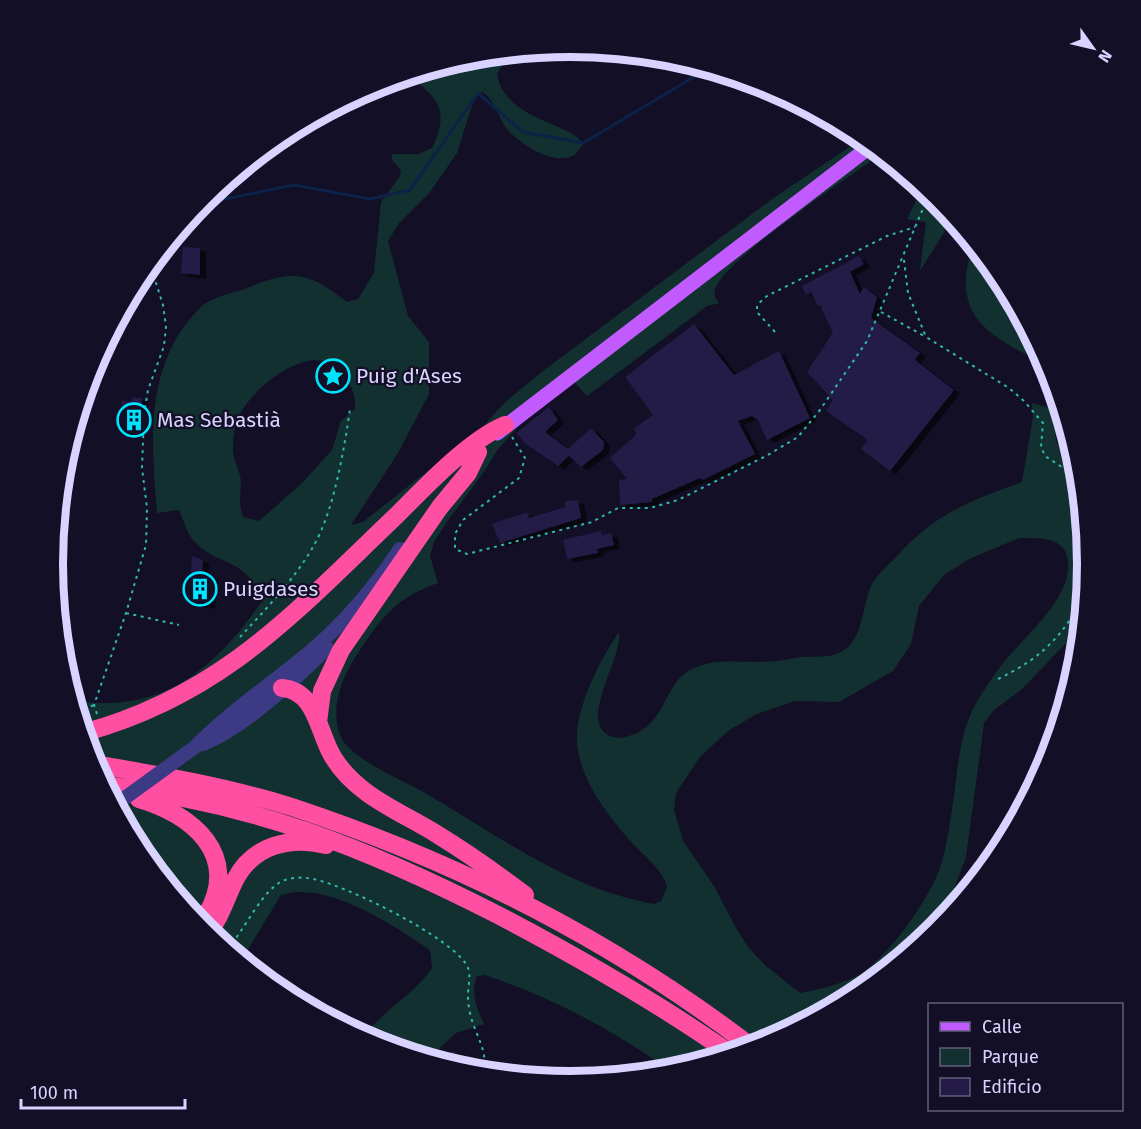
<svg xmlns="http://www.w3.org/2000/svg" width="1141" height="1129" viewBox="0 0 1141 1129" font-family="'Fira Sans',sans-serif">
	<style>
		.green { fill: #12302f; fill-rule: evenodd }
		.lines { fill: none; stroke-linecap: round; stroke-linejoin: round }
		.stream { stroke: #0c2248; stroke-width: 3 }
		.building { fill: #241b47; filter: url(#shadow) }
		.path { stroke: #2fb8b0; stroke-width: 2; stroke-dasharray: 3 4.5; stroke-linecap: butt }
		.tertiary { stroke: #3d3a85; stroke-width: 14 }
		.primary { stroke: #c25bff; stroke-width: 15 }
		.motorway { stroke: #ff4fa3; stroke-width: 18 }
		.tertiary-bridge { stroke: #3d3a85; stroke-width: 14 }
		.labels { text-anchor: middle; stroke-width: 4.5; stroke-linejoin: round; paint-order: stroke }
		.poi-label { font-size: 21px; fill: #d9d4ff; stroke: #130f26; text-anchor: start }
		.rim { fill: none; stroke: #d9d4ff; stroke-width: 8 }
	</style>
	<defs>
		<filter id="shadow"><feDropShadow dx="6" dy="3.5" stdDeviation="0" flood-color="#0009"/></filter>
	</defs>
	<rect width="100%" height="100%" fill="#130f26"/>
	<path class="green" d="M509,53l-12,21c8,48 79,49 86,71 -3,3 -6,8 -9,10 -19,12 -54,-11 -66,-25 -10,-12 -12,-30 -26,-38l-9,10 -16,51 -27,39 -31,31 -11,18 20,75 21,26v52l-31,59 -47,72 12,-3 119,-94 23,-26 38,-31 229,-172 91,-61 19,15c-31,23 -155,105 -166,134 -3,7 -2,12 4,16l-13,3 -120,90 -12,-13 -48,34 -29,32 -14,23 -38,51 -12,19 -4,14 8,27c-41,14 -57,35 -80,70 -16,23 -30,58 -16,86 11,21 63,42 83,54 56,33 108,69 168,94 19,7 41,13 61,17l7,-3 6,-14c-5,-18 -20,-28 -33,-42 -24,-26 -55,-66 -57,-103 -2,-33 23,-83 42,-110 5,27 -50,101 1,106 47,-7 41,-52 70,-68 25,-13 45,-7 71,-8 14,0 27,-3 41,-5 14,-1 27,2 40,-6 23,-12 19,-48 31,-69 7,-10 16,-18 25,-27 37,-41 73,-55 124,-73l11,-65 -1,-14 18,5 7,-14c11,35 -22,39 22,70l9,101 -5,54 -14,21 -48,50 -27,20 -10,13 -18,134 -18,48 -24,36 -66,54 -90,48 -97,30h-7l-2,-8c-53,-37 -117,-71 -178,-90l-7,1c-7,16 0,33 7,48l-28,9 -29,27 -64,-22c19,-28 50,-42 69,-70l-2,-18c-37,-25 -104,-70 -149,-55l-40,66 -37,-30 -64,-79 -48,-90 -18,-58 3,-3c85,13 139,-33 185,-100 -17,-47 -43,-32 -69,-61 -6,-7 -10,-21 -14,-30l-22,3c-6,-72 -13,-151 44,-206 10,-10 33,-14 46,-19 47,-19 61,-16 100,14l11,-3 16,-26 7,-71 19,-26 1,-6 -9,-10v-6h26l14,-6c18,-37 7,-51 -25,-73l63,-19zM314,360l20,2c11,14 23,28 21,47l-14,12 -9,29 -30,33 -43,38 -16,-4c-5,-14 -2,-22 -2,-36 -1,-11 -8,-21 -8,-32 0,-8 1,-20 4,-28 10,-27 49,-59 77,-61zM1019,538c20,0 48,-2 49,25 3,36 -44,74 -65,100 -10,13 -20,28 -28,42 -16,30 -17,64 -22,97 -4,25 -7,57 -19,80 -15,30 -48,77 -77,94 -16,8 -40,14 -57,17l-34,-27 -18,-19 -12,-19 -22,-42 -31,-45 -9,-31 2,-17 24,-36 29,-27 28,-16 38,-13 44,1 54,-31 18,-27 8,-38 25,-31 25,-16z
		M923,187l30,31 -33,53 6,-49 -19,-3z
		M974,243l27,34 48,89c-58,-29 -102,-48 -75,-123z
		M1050,759l-50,95 -15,18 25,-59z"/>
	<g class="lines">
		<path class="stream" d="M200,204l94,-19 76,14 40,-9 68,-97 45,39 60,11 126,-75"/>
	</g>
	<path class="building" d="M183,247l17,1v27l-19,-2z
		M859,256l5,8 -14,8 10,22 4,-7 13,10 -6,21 49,35 -5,7 39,30 -64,81 -29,-22 7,-9 -42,-29 7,-11 -26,-28 26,-39 -13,-28 -2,1 -7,-14 -5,3 -4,-9z
		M694,324l40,51 45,-24 31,67 -43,22 -9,-20 -6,-4 -14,5 17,33 -52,26 -3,-2 -48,21v3l-32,3 -1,-25 8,-1 -17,-21 27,-24 -4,-5 20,-14 -28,-38z
		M132,397l10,1 -3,32 -11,-1 2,-17 -9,-1 1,-10 9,1z
		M549,407l9,13 -13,12 23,17 23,-21 13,14 -1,8 -22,17 -12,-11 -11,10 -32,-22 -10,-11z
		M578,500l3,18 -81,25 -8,-19 35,-12 2,6 36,-11v-6z
		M601,531l1,4 9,-2 3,12 -17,4 1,4 -31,6 -4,-19z
		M192,556l11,4 -1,15 10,1 -3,29 -20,-3z
		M453,1051l20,22 -33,-9z"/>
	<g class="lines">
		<path class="path" d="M904,260l4,33 18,44 83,51 15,13 19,22 -2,24 4,9 35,23
			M881,312l45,25
			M775,332l-18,-20v-7l10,-9 120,-60 28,-9
			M512,437l13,21 -6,20 -56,42 -8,14v15l12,5 125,-32 26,-14h32l28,-8 88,-44 32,-19 22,-27 47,-69 63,-149
			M126,613l53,12
			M240,637c25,-27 54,-57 73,-90 21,-36 31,-97 37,-138
			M998,679c44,-21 68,-45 88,-89
			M77,712l17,-7
			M97,714l-3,-9 32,-92 20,-68 1,-37 -5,-40 2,-54 4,-24 16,-44 2,-19 -3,-22 -13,-41
			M227,949c17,-17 36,-62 58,-69 5,-2 16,-3 22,-2 30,2 151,62 161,90 3,7 0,19 0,27 0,10 2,21 6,31 5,15 16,32 7,48"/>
		<path class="tertiary" d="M203,744c40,-16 93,-65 124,-96
			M195,747c36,-37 78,-64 117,-97 33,-28 64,-65 88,-101"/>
		<path class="primary" d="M497,433l375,-288"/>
		<path class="motorway" d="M282,688c35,3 36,45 51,69 23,38 66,54 102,76 31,19 61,40 90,62
			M318,722l4,-31 19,-41 99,-143 28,-34 10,-21
			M83,733c140,-38 213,-122 314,-218 28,-28 72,-75 108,-90
			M93,764c66,11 135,23 199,43 166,55 323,135 461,241
			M104,785c148,18 261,62 394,130 82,43 157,86 233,139
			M139,799c53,15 102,56 68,115
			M208,933c13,-16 18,-35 27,-53 18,-35 55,-44 91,-35"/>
		<path class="tertiary-bridge" d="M115,805l80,-58"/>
	</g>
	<defs>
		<symbol id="sight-ring" viewBox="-11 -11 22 22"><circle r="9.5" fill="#130f26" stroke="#00e5ff" stroke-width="1.5"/><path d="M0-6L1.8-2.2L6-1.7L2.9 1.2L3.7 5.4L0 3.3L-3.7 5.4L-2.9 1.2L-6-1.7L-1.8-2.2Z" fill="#00e5ff"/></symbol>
		<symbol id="building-ring" viewBox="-11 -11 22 22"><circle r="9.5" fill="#130f26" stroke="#00e5ff" stroke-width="1.5"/><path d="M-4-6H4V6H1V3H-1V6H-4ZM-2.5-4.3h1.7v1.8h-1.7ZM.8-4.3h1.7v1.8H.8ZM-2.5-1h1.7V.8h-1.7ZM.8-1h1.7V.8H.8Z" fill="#00e5ff"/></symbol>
	</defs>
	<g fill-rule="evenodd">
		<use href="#sight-ring" x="314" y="357" width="38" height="38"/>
		<use href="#building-ring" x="115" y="401" width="38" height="38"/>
		<use href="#building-ring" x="181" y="570" width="38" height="38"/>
	</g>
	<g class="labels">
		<g class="poi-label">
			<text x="356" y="383">Puig d'Ases</text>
			<text x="157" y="427">Mas Sebastià</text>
			<text x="223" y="596">Puigdases</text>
		</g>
	</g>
	<path d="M0 0H1141V1129H0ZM63 564a507 507 0 1 1 1014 0a507 507 0 1 1-1014 0Z" fill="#130f26" fill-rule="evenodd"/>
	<path class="rim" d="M63 564a507 507 0 1 1 1014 0a507 507 0 1 1-1014 0Z"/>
	<rect x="928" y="1003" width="195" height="108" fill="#130f26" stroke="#625e7d" stroke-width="1.5"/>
	<rect x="940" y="1022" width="30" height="9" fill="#c25bff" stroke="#625e7d" stroke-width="1.5"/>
	<text x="982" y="1033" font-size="18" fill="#d9d4ff">Calle</text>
	<rect x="940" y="1048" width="30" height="18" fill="#12302f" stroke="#625e7d" stroke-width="1.5"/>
	<text x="982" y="1063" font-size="18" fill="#d9d4ff">Parque</text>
	<rect x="940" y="1078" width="30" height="18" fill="#241b47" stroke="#625e7d" stroke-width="1.5"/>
	<text x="982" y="1093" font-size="18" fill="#d9d4ff">Edificio</text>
	<g transform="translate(1093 48) rotate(124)" stroke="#130f26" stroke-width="4.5" paint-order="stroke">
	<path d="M0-4.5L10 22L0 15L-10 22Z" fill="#d9d4ff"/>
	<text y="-9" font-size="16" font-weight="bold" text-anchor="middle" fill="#d9d4ff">N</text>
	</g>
	<path d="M21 1099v9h164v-9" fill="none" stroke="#d9d4ff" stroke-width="3"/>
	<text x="30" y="1099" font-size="18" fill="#d9d4ff" stroke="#130f26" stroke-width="4.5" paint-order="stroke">100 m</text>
</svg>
